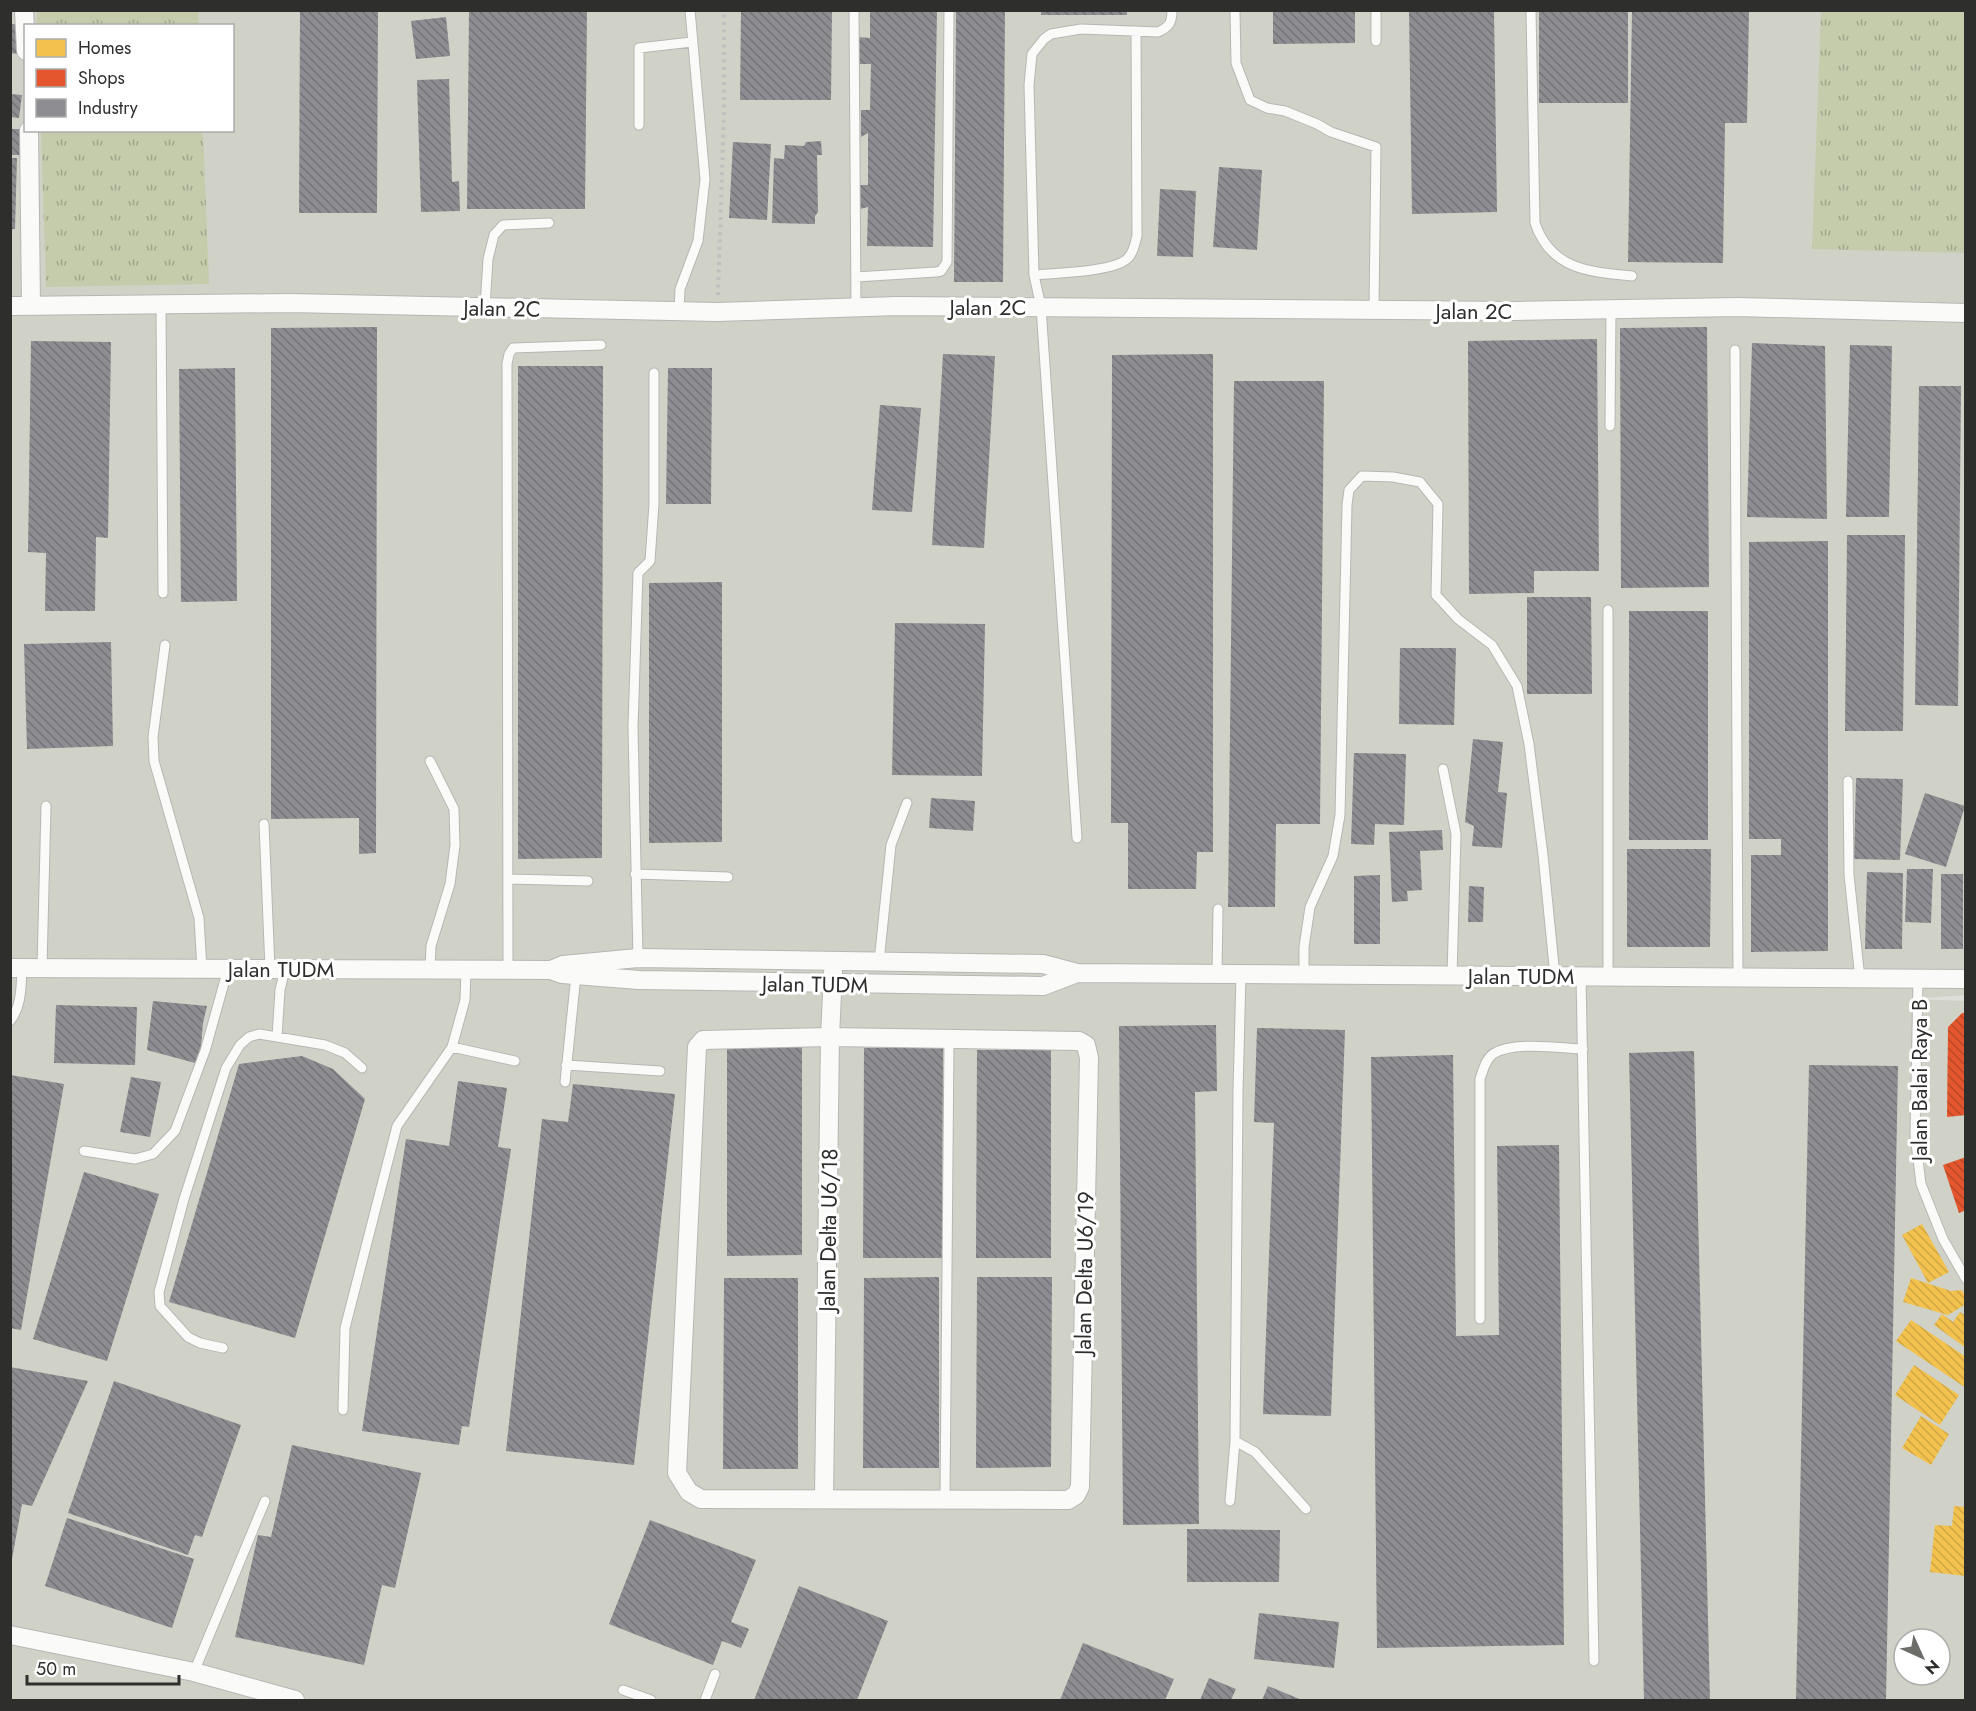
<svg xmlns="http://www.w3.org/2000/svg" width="1976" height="1711" viewBox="0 0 1976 1711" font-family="Jost,sans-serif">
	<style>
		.built { fill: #d0d2c7; fill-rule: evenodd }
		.grass { fill: url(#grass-tufts) }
		.homes { fill: url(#homes-back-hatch) }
		.shops { fill: url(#shops-back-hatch) }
		.industry { fill: url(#industry-back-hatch) }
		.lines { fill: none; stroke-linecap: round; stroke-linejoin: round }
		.service-casing { stroke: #b6b7b4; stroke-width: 11 }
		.minor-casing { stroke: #b6b7b4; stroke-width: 20 }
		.path { stroke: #c0c0bf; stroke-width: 4; stroke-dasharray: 3 4.5; stroke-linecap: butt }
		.service { stroke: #fafaf9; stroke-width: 9 }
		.minor { stroke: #fafaf9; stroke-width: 18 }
		.labels { text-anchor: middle; stroke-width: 6; stroke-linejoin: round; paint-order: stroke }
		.street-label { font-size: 22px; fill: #2e2f2c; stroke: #fff }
	</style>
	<defs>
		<pattern id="grass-tufts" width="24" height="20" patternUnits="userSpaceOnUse" patternTransform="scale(1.5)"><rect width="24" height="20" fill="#c4ccac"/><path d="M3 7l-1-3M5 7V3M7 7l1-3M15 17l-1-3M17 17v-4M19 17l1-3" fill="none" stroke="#a0a68c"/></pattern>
		<pattern id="homes-back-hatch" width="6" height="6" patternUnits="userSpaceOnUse" patternTransform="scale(1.5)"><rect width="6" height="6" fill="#f2c14e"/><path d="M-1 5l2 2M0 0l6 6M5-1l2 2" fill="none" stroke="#d0a644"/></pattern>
		<pattern id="shops-back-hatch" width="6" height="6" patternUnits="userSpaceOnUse" patternTransform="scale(1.5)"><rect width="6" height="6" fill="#e4572e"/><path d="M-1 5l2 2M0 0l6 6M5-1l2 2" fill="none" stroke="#b94827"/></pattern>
		<pattern id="industry-back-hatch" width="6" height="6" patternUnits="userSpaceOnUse" patternTransform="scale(1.5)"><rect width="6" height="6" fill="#8d8d92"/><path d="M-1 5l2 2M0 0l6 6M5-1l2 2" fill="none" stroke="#747477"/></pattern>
	</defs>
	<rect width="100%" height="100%" fill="#dedfda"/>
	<path class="built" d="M11,11h1954v984l-50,4 50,2v699h-1954zM26,26h206v104h-206zM1904,1639h36v36h-36z"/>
	<path class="grass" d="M37,11h161l1,14h-162z
		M1821,11h144v242l-153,-4z
		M41,131h162l6,153 -163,3z"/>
	<path class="homes" d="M1922,1224l27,48 -21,11 -26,-48z
		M1911,1278l40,13 10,-1 5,5v9l-18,11 -45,-13z
		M1960,1312l6,4v32l-32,-23 8,-11 11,8z
		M1911,1320l55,37v31l-70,-47z
		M1914,1365l45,30 -19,30 -45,-30z
		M1921,1416l28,18 -18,31 -29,-17z
		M1954,1506l12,1v69l-36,-4 5,-47 17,1z"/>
	<path class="shops" d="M1962,1013h4v102l-19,2 1,-90z
		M1966,1157v53l-7,3 -16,-48z"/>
	<path class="industry" d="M300,10h78l-1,203h-78z
		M469,10h118l-2,199h-118z
		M741,10h91l-1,90h-91z
		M870,10h67l-4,237 -66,-1 1,-39 -8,2v-24h8v-52l-7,4v-27h9l1,-46h-14l1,-27 12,1z
		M956,10h49l-2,272h-49z
		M1041,10h86v5h-86z
		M1273,10h82v33l-82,1z
		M1409,10h85l3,202 -85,2z
		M1539,10h89v93h-89z
		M1632,10h117l-2,113h-22l-2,140 -95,-1z
		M446,17l4,39 -34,3 -5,-38z
		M10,24h9l-1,30 -8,-1z
		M449,79l3,103 7,-1 1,30 -39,1 -4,-132z
		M10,94l12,1 -3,23 -9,-1z
		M10,129h14l1,26h-15z
		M821,141l1,14h-5l1,57 -3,4v8l-43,-1 2,-65 10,1 1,-14 19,1 2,-4z
		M733,142l38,2 -4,76 -38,-2z
		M10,158h7l-2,71h-5z
		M1219,167l43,3 -5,80 -44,-3z
		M1160,189l36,2 -3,66 -36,-1z
		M377,327l-1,526 -17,1v-36l-88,1v-491z
		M1707,327l2,260 -88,1 -1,-260z
		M1597,339l2,232h-65v22l-65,1 -1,-253z
		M31,341l80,1 -3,196 -12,-1 -1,74h-50l1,-58 -18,-1z
		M1752,343l73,3 2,173 -80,-2z
		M1850,345l42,1 -3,171h-43z
		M943,354l52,2 -11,192 -52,-3z
		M1213,354v498h-16l-1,37h-68v-66h-17l1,-468z
		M518,366h85l-1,492 -84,1z
		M235,368l2,233 -56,1 -2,-233z
		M668,368h44l-1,136h-45z
		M1234,381h90l-4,443h-44l-1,83h-47z
		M1919,386h42l-3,320 -43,-1z
		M880,405l41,3 -9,104 -40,-2z
		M1847,535h58l-2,196h-58z
		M1828,541v410l-77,1v-97h30v-16h-32v-297z
		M722,582v260l-73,1v-260z
		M1527,597h64l1,97h-65z
		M1629,611h79v229h-79z
		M895,623l90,1 -3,152 -90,-1z
		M111,642l2,104 -86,3 -3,-105z
		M1400,648h56l-2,77 -55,-1z
		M1473,739l30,3 -5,50 9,1 -5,55 -30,-2 2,-20 -9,-4z
		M1354,753l52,1 -2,71 -29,-1 -1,21 -23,-1z
		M1856,778l47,1 -3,81 -46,-1z
		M1925,793l40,13 -19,61 -41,-13z
		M931,798l44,3 -2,30 -44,-3z
		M1442,830l1,20 -23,1 2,39 -15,1 1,10 -16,1 -3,-70z
		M1627,849h84l-1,98h-83z
		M1907,869h26l-2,54 -26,-1z
		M1867,872l36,1 -1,76h-37z
		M1941,874h22v75h-22z
		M1380,875v69h-26v-68z
		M1469,886l15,1 -1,35h-15z
		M153,1001l54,5 -4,17 -2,24 -6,16 -48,-13z
		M56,1005l81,2 -2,58 -81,-2z
		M1216,1025l1,66 -22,1 4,432 -76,1 -4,-499z
		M1257,1028l88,2 -14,386 -68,-2 11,-291 -20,-1z
		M802,1045v210l-75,1v-210z
		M943,1047l-1,211h-79l1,-210z
		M977,1050h74v208h-75z
		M1694,1051l16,649h-66l-15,-647z
		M1453,1055l3,281 43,-1 -2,-189 62,-1 5,500 -187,3 -6,-591z
		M302,1056l31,13 32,30 -70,239 -126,-36 70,-238z
		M1809,1065l89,1 -12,634h-90z
		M10,1075l54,9 -43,246 -11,-2z
		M131,1077l30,5 -11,55 -30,-5z
		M458,1081l49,7 -9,59 13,2 -42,278 -7,-1 -3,19 -97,-14 44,-292 43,7z
		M573,1084l102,10 -41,371 -128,-14 36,-332 26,3z
		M84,1172l75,22 -52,167 -74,-22z
		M939,1277v191h-76l1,-190z
		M977,1277h75l-1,190 -75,1z
		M724,1278h74v191h-75z
		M10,1367l78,14 -56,125 -10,-2 -10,55z
		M114,1381l127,44 -39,112 -7,-2 -7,20 -120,-42z
		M292,1445l129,28 -26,115 -13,-3 -18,80 -129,-28 23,-102 13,2z
		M67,1518l127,41 -22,69 -127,-42z
		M650,1520l106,40 -25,62 18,7 -8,19 -19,-7 -9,24 -104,-41z
		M1187,1529l93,1 -1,52h-92z
		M799,1586l89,35 -31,79h-103z
		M1259,1613l80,9 -5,46 -80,-9z
		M1083,1643l91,36 -9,21h-105z
		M1209,1678l27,11 -5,11h-31z
		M1268,1686l34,14h-40z"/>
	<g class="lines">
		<defs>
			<path id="service" d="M854,10l2,298
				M1531,10l4,213c16,47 55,49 97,53
				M1235,12l1,51 14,37 17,8 18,3 32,13 14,8 45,15 -2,163
				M1376,41v-31
				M639,125v-77l53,-6
				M1034,275c21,-2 81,-3 94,-17 6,-6 7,-15 9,-22l-1,-205
				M856,277l80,-5 5,-1 6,-9 2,-252
				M161,304l2,289
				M485,307l3,-48 6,-24 9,-10 46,-2
				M679,311l1,-22 18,-48 7,-62 -15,-169
				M1735,350l3,628
				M1610,426l1,-117
				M1608,610v367
				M165,645l-12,92 1,24 45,157 3,51
				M1443,769l13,65 -4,142
				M1848,781l1,94 11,104
				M264,824l6,145
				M1077,838l-36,-531 -7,-32 -5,-190 3,-31 12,-15 7,-5 30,-5 77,3c11,-5 14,-9 14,-22
				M635,874l93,3
				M509,879l79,2
				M638,958l-5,-231 5,-154 12,-12 4,-57v-131
				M879,962l12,-117 16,-42
				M42,968l4,-162
				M430,969l1,-23 19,-62 5,-39 -1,-36 -24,-48
				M508,970l-1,-606 2,-10 4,-6 88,-3
				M1217,974l1,-65
				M1304,975v-28l6,-40 23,-51 7,-41 7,-310 2,-15 13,-14 31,1 27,5 18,22 -2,91 22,24 34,26 25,41 12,58 14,111 12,121
				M1581,977l13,684
				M1918,979l-3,156 6,49 22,55 23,40
				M10,1021c12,-15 11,-35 12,-53
				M277,1037l3,-47 5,-21
				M452,1047l63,14
				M566,1065l94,6
				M565,1082l11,-107
				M84,1151l51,8 18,-5 22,-23 30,-80 23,-82
				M1480,1319v-240c3,-8 5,-19 13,-25 20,-13 66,-6 90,-5
				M223,1348l-23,-5 -12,-6 -28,-31 -1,-14 25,-93 42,-131 14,-23 9,-8 10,-3 66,11 20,8 17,15
				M343,1410l2,-82 52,-202 55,-79 13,-47 1,-30
				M1235,1441l20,11 51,57
				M945,1499l4,-460
				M1230,1501l5,-60 3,-349 3,-118
				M194,1672l71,-171
				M623,1690l28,10
				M705,1700l10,-26"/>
			<path id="minor" d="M24,10l2,41
				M29,130l2,176
				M10,306l280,-3 427,9 180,-6 618,5 222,-4 229,6
				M10,968l541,2 11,4 77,6 404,6 34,-13
				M551,970l12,-5 75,-7 405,6 34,9 889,6
				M830,1037l249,4 7,4 3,13 -9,429 -4,8 -8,5 -367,-1 -12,-7 -12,-19 20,-426 6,-7z
				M824,1499l6,-462 3,-65
				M10,1635l184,37 101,28"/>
		</defs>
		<use href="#service" class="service-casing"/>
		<use href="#minor" class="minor-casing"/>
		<path class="path" d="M718,295l6,-183v-102"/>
		<use href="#service" class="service"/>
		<use href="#minor" class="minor"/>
	</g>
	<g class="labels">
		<g class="street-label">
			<text x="988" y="315">Jalan 2C</text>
			<text transform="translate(502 308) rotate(1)" y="8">Jalan 2C</text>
			<text x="1474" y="319">Jalan 2C</text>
			<text x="281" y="977">Jalan TUDM</text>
			<text x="1521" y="984">Jalan TUDM</text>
			<text transform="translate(815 984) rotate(1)" y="8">Jalan TUDM</text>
			<text transform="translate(1919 1080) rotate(-90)" y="8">Jalan Balai Raya B</text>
			<text transform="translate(828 1230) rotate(-89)" y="8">Jalan Delta U6/18</text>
			<text transform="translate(1084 1273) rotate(-89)" y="8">Jalan Delta U6/19</text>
		</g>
	</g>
	<rect width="1976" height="1711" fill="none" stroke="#2e2f2c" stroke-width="24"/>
	<rect x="24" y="24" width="210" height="108" fill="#ffffff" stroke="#abacab" stroke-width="1.5"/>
	<rect x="36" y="39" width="30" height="18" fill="#f2c14e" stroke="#abacab" stroke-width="1.5"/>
	<text x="78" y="54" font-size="18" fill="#2e2f2c">Homes</text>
	<rect x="36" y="69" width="30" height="18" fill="#e4572e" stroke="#abacab" stroke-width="1.5"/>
	<text x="78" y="84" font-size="18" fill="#2e2f2c">Shops</text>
	<rect x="36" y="99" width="30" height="18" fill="#8d8d92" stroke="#abacab" stroke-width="1.5"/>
	<text x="78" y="114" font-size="18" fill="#2e2f2c">Industry</text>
	<g transform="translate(1922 1657) rotate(135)"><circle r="28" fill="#ffffff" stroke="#abacab" stroke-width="1.5"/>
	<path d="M0-4.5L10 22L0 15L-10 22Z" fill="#6c6d69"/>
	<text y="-9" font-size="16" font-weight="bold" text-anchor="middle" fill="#2e2f2c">N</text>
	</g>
	<path d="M27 1675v9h152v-9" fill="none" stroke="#2e2f2c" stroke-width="3"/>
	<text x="36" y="1675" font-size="18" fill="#2e2f2c" stroke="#ffffff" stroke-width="4.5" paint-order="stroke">50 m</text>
</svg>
